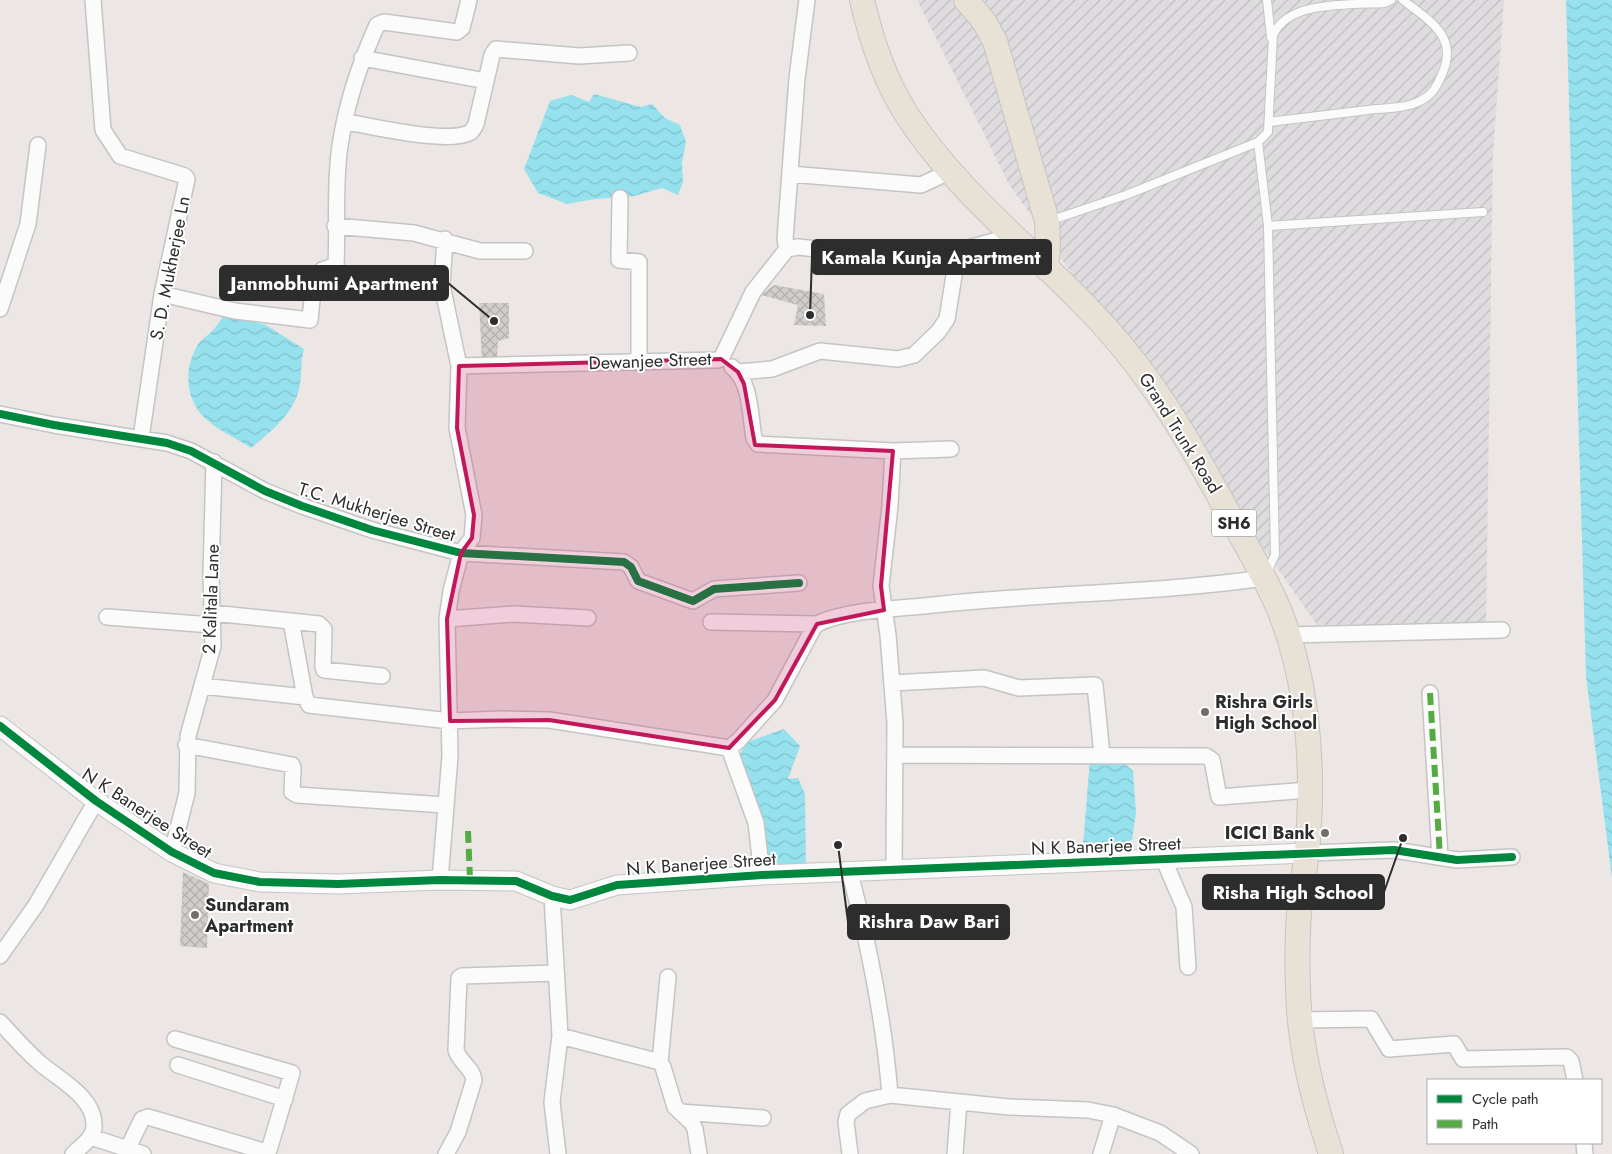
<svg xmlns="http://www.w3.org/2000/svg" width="1612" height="1154" viewBox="0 0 1612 1154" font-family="Jost,sans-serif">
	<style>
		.industrial { fill: url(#industrial-furrows) }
		.water { fill: url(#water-waves) }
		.building { fill: url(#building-cross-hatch) }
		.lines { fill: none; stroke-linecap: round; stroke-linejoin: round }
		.service-casing { stroke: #c5c4c4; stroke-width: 10 }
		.minor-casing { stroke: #c5c4c4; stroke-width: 18 }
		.tertiary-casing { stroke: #c5c4c4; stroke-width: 21 }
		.primary-casing { stroke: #c6c4c3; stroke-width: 26 }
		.service { stroke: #fcfbfb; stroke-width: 8 }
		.minor { stroke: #fcfbfb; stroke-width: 15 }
		.tertiary { stroke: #fcfbfb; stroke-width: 19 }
		.primary { stroke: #e8e1d5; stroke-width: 24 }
		.quiet { stroke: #54ab44; stroke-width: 6; stroke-dasharray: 12 6; stroke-linecap: butt }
		.cycleway-casing { stroke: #fff; stroke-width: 11 }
		.cycleway { stroke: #00873e; stroke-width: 8 }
		.marked { fill: #c2185b; fill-opacity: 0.2; stroke: #c2185b; stroke-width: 4; stroke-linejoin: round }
		.poi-dot { fill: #706e6d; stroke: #fff; stroke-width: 2 }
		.labels { text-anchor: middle; stroke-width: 4; stroke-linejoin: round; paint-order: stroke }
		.shield { fill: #fff; stroke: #6c6c6c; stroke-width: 1 }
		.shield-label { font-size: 16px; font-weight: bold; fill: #2d2d2d }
		.street-label { font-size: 18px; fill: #2d2d2d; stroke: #fff }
		.poi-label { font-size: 18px; font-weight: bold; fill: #2d2d2d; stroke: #fff; text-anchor: start }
		.leader { fill: none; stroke: #2d2d2d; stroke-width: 2 }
		.callout-dot { fill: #2d2d2d; stroke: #fff; stroke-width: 2 }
		.callout { fill: #2d2d2d; stroke: #2d2d2d; stroke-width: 2 }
		.callout-label { font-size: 19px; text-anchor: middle; font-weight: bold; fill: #fff }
	</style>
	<defs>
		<pattern id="industrial-furrows" width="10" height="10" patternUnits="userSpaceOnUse" patternTransform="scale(1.25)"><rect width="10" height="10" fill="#dfdcdf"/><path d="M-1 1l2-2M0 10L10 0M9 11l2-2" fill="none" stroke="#c0bdc0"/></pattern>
		<pattern id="water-waves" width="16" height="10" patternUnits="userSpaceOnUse" patternTransform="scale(1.25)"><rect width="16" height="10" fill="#95e1ee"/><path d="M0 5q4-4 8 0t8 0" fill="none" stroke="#81c1cc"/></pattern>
		<pattern id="building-cross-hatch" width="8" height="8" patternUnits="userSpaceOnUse" patternTransform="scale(1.25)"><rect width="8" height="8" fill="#d1cdca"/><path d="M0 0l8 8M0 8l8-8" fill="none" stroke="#b4b0ae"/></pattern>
	</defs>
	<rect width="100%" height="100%" fill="#ece7e4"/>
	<path class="industrial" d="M917,0h587l-11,154 -7,468 -169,3 -308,-441z"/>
	<path class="water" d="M1566,0h46v878l-26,-202z
		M594,94l47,13 11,-3 13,14 15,7 6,17 -4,20 1,20 -5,13 -16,-7 -28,8 -39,3 -28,5 -29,-11 -14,-24 26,-68 21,-6 18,7z
		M225,314l41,11 38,24c-4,16 -2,22 -4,35 -4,28 -28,47 -49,64 -16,-11 -39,-20 -51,-35 -16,-21 -15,-49 -1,-70 4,-5 10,-8 14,-13 5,-5 8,-11 12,-16z
		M784,729l16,17 -12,33 10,-1 7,16 1,73 -33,4 -36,-112 10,-17z
		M1090,759l32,2 11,10 3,42 -4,27c-16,8 -31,12 -49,5z"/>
	<path class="building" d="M774,285l50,9 2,32 -32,-1 4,-20 -37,-10z
		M479,303h30v35l-11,3 -1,21h-15z
		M183,872l26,12 -2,64 -27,-2z"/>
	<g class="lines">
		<defs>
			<path id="service" d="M1267,0l4,37
				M1269,122c33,-4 66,-8 99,-12 17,-2 36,-1 52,-9 13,-6 18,-17 23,-29 15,-37 -15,-52 -40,-72
				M1258,142l10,84 7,329 -8,17
				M1049,221l77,-26 132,-53 10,-10 5,-96c13,-36 79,-31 112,-33l6,-3
				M1268,226l215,-14"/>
			<path id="minor" d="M93,0l10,130 17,26 65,20 2,3 -25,115 -21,144
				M362,58l124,23
				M346,122c27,4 99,22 123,11 4,-2 5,-5 7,-9l16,-69 4,-6 83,7 50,-3
				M790,174l131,11 30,-14
				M620,198l-1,62 20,2v99
				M335,226l79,7 66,18h45
				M787,249l-2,-10 12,-161 10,-78
				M162,294l73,17 75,9 4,-40 8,-10 14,-5c2,-39 -2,-80 4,-119 6,-42 20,-83 37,-121l7,-3 73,10 5,-4 7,-28
				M0,309l28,-85 10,-79
				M459,366l259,-6 3,-1 32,-67 34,-43 11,-2 114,12 46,-8 57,-16
				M732,367c19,14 18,49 22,71l4,6 135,7 58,-2
				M738,372l34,-3 48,-18 78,8 16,-4 24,-23 9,-13 11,-68
				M0,414l54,11 113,18 24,8 74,40 37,15 70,24 89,23 163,9 7,5 7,14 55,20 21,-12 85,-6
				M893,451l-3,55 -9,80 7,49 7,88 -1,146
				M212,613l107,11 5,5 -1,38 1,3 58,6
				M107,617l105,8
				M447,619l67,-5 74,4
				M291,621l14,76 4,8 141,16 52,-2 47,1 180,28
				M711,622l106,2
				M1288,635l214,-5
				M892,683l92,-5 35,10 76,-3 7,70
				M202,686l103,11
				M1430,693l10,164
				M186,745l106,20 1,3 -1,24 5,3 148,10
				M895,755l311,1 6,4 7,37 90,-7
				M172,852l15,-59 1,-57 25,-90 -2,-72 3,-112
				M1307,853l87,-3 63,10 55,-3
				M1163,858l21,49 4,60
				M850,873c19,72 34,147 40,222l119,12 79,3 25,5 47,18 31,21
				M762,875l-6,-52 -27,-75 9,-7 37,-41 39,-73 5,-4c29,-13 73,-14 105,-17 113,-13 227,-12 340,-28
				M440,880l10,-124 -3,-137 4,-28 10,-38 11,-15 2,-23 -17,-87 2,-62 -17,-81 3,-46
				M552,896l8,140 -8,66 6,52
				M0,956l36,-51 60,-104
				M1299,1020l72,-1 18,30 65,-5 9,15 104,-2 4,4 4,19
				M0,1022c13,14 26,29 41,42 19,16 55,34 53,63 -1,12 -13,19 -21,27
				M560,1036l100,26 3,5 12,40 17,16 3,6 4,25
				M660,1062l8,-85
				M178,1065l107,34
				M680,1112l83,6
				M91,1137l52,17
				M1584,1143l1,11
				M128,1148l14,-29 6,-2 115,34 6,-1 23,-77 -117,-34
				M446,1154l12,-22 16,-52c-1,-12 -15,-18 -18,-30l3,-72 3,-2 94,-3
				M850,1154l-4,-32 2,-8 17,-13 25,-6
				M955,1154l4,-52
				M1101,1154l12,-39"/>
			<path id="tertiary" d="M0,726l96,75 76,51 42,21 46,9 78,2 102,-4 76,1 36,15 18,4 47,-15 145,-10 545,-22"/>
			<path id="primary" d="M862,0c9,39 23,81 45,115 55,86 148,151 213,229 42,50 75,108 106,165 18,32 37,64 52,98 28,67 35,147 31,218 -1,27 -6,52 -9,78 -3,28 -3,57 -2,85 1,57 15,112 33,166
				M966,0l17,20 12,21 52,180 1,26 -2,21"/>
		</defs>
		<use href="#service" class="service-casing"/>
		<use href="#minor" class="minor-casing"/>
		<use href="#tertiary" class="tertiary-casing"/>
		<use href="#primary" class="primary-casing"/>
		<use href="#service" class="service"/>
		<use href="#minor" class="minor"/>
		<use href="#tertiary" class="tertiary"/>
		<use href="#primary" class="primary"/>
		<path class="quiet" d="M1430,693l10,164
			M468,831l2,49"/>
		<defs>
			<path id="cycleway" d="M0,414l54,11 113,18 24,8 74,40 37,15 70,24 89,23 163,9 7,5 7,14 55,20 21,-12 85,-6
				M0,726l96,75 76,51 42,21 46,9 78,2 102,-4 76,1 36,15 18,4 47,-15 145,-10 632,-25 63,10 55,-3"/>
		</defs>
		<use href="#cycleway" class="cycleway-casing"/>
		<use href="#cycleway" class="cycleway"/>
	</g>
	<path class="marked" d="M721,359l17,13 6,12 11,61 138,6 -12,135 3,24 -67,14 -42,76 -46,48 -180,-28 -99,1 -3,-102 14,-66 11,-15 2,-23 -17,-87 2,-62z"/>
	<g class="poi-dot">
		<circle cx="1205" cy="712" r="5"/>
		<circle cx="1325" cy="833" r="5"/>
		<circle cx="195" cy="915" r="5"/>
	</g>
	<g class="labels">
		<rect class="shield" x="1211.5" y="509.5" width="45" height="27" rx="4"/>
		<g class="shield-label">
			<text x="1234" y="529">SH6</text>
		</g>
		<g class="street-label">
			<text transform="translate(170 268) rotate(-79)" y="6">S. D. Mukherjee Ln</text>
			<text transform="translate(650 361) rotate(-2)" y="6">Dewanjee Street</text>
			<text transform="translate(1180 433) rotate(58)" y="6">Grand Trunk Road</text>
			<text transform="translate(377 512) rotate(17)" y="6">T.C. Mukherjee Street</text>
			<text transform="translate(211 599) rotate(-88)" y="6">2 Kalitala Lane</text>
			<text transform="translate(147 813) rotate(33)" y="6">N K Banerjee Street</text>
			<text transform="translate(1106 846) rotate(-2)" y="6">N K Banerjee Street</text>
			<text transform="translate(701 864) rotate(-4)" y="6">N K Banerjee Street</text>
		</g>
		<g class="poi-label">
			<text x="1215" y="708">Rishra Girls<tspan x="1215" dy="21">High School</tspan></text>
			<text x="1315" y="839" text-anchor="end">ICICI Bank</text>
			<text x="205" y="911">Sundaram<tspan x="205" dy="21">Apartment</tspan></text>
		</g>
	</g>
	<path class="leader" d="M810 315L812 257M494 321L448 283M1403 838L1384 892M838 845L848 922"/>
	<g class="callout-dot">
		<circle cx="810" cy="315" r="5"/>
		<circle cx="494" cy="321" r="5"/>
		<circle cx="1403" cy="838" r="5"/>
		<circle cx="838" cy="845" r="5"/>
	</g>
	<g class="callout">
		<rect x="812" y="240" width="239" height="34" rx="5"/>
		<rect x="220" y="266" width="228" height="34" rx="5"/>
		<rect x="1203" y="875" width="181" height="34" rx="5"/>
		<rect x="848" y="905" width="161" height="34" rx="5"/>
	</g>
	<g class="callout-label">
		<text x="931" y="264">Kamala Kunja Apartment</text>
		<text x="334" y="290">Janmobhumi Apartment</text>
		<text x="1293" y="899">Risha High School</text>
		<text x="929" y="928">Rishra Daw Bari</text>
	</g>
	<rect x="1427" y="1079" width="175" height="65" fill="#ffffff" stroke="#ababab"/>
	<rect x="1437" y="1095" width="25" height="8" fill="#00873e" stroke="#ababab"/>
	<text x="1472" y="1104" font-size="15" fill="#2d2d2d">Cycle path</text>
	<rect x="1437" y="1120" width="25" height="8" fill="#54ab44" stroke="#ababab"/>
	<text x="1472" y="1129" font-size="15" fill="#2d2d2d">Path</text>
</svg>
